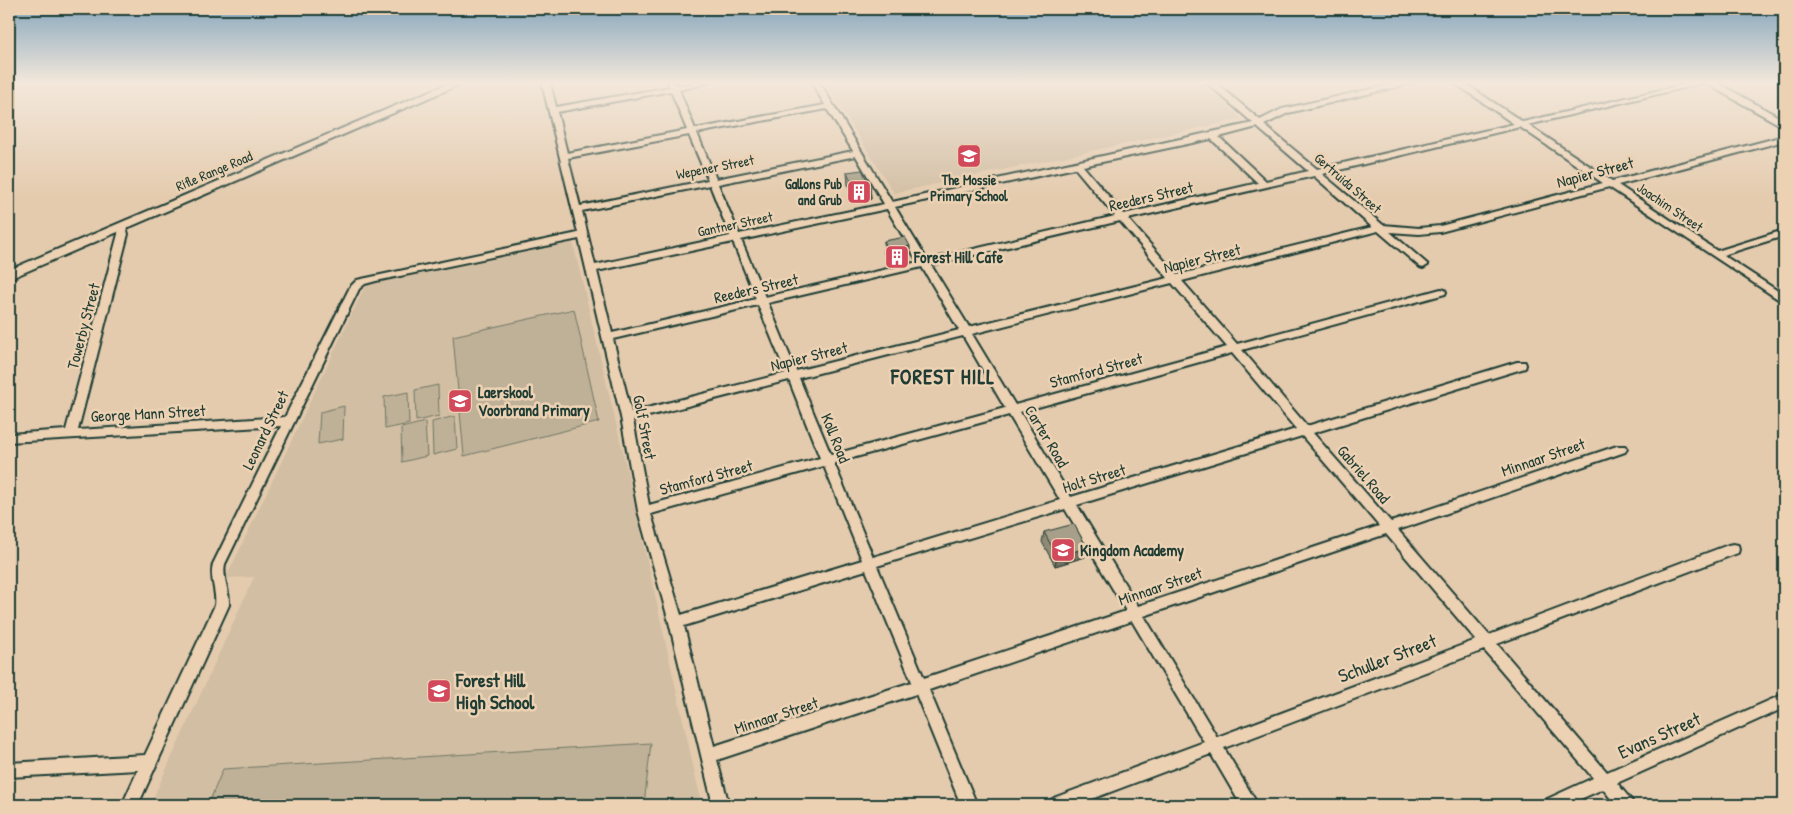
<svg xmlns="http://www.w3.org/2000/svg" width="1793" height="814" viewBox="0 0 1793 814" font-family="'Patrick Hand',sans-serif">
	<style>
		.built { fill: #d2bea3 }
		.green { fill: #bfb197; stroke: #6f7766 }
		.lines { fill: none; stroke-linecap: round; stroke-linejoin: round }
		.street-casing { stroke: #1f3d34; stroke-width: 4 }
		.secondary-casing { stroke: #1f3d34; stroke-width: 4 }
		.street { fill: #ecd1b3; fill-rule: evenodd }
		.secondary { fill: #ecd1b3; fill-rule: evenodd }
		.wall { fill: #908976; stroke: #1f3d34 }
		.shaded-wall { fill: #756f60; stroke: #1f3d34 }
		.building { fill: #a79f89; stroke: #1f3d34 }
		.labels { text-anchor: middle; stroke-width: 5; stroke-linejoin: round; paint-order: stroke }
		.far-street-label { font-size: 14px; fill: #1f3d34; stroke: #ecd1b3 }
		.far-poi-label { font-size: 14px; font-weight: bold; fill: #1f3d34; stroke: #ecd1b3 }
		.street-label { font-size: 16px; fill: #1f3d34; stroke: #ecd1b3 }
		.poi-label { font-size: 16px; font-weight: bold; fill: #1f3d34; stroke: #ecd1b3; text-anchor: start }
		.near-street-label { font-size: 19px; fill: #1f3d34; stroke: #ecd1b3 }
		.near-poi-label { font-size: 19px; font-weight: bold; fill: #1f3d34; stroke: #ecd1b3; text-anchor: start }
		.district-label { font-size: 21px; font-weight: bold; letter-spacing: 1px; fill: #1f3d34; stroke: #ecd1b3 }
	</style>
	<rect width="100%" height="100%" fill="#e4cbae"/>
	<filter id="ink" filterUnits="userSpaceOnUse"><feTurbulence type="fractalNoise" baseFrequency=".02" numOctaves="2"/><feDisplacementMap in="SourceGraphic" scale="10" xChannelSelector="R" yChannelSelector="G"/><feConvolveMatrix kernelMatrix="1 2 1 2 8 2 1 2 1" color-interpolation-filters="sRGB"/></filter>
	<g filter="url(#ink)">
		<path class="built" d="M825,83h377l40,36 -348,74z
			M573,243l49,205 80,357h-552l104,-228 -28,1 138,-290 3,-3z"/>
		<path class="green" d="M574,309l25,113 -135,34 -11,-120z
			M438,385l1,31 -23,5 -1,-31z
			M408,392l1,32 -24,5 -1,-32z
			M344,406l-1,33 -25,5 2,-32z
			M455,416l2,33 -24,6 -1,-33z
			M425,422l2,34 -25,6 -1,-34z
			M651,743l-7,62h-436l15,-36z"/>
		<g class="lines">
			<defs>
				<path id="street" d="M542,83h8l6,24 114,-20 -2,-4h8l1,2 31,-2 -29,7 16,39 130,-24 -13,-22h8l72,119 361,-79 -46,-40h9l44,37 22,-11 116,-26h15l-125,30 -24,12 53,44 197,-45 -59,-41h9l59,39 167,-39h14l-176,42 84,56 172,-45v5l-166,44 99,66 67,-21v6l-61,19 61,40v8l-175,-116 -169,45 -21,2 -29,-2 36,31 2,2 -5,3 -3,-1 -42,-36 -196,50 55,63 204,-55 4,1 1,2 -1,2 -203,56 65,76 210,-64h8l1,3 -1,3 -212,65 78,89 226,-76h8l2,3 -2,3 -227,78 91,105 239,-90 5,-1 5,1 1,4 -1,4 -241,91 110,128 177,-78v14l-167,75 14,17 3,5h-18l-13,-16 -36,16h-25l3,-5 48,-22 -109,-128 -260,98 34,57h-17l-30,-51 -135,51h-28l3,-5 5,-3 148,-55 -72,-121 -203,69 48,115h-16l-45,-111 -199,66 12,45h-16l-44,-183 -31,-111 -17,-94 -42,-178 -203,42 -11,3 -6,5 -134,275c-3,14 5,27 4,41l-91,200h-16l16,-35 -129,7v-14l136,-8 70,-150c2,-14 -6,-27 -2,-41l68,-138 -272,16v-8l57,-4 52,-196 1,-10h6l3,10 -50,196 207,-13 65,-130 7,-7 221,-47zM671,91l16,39 -120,23 -10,-41zM827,109l26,42 -137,28 -19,-46zM1257,127l51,44 -42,10 -47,-44zM1520,127l83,56 -163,43 -21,2 -36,-3 -61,-51zM689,135l19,45 -128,26 -12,-48zM1211,139l47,44 -134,31 -41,-48zM856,156l28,48 -145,30 -21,-50zM1075,168l40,48 -188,44 -32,-53zM1314,176l58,51 -195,48 -49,-56zM710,185l20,51 -135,29 -13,-54zM887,209l31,53 -153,35 -24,-57zM1120,221l48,57 -199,49 -38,-62zM733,242l23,57 -144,34 -15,-62zM922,267l37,63 -163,41 -28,-68zM1172,283l55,64 -212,58 -43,-71zM758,305l28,68 -155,39 -18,-73zM963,336l42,72 -174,47 -32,-77zM1232,353l64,76 -225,68 -51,-85zM789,380l31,78 -171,47 -16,-85zM1009,415l51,85 -187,57 -39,-94zM1302,436l77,90 -241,80 -61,-101zM824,466l38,94 -181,55 -30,-101zM1065,509l61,102 -202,67 -47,-112zM1386,534l90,106 -259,97 -73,-121zM866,570l46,112 -198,64 -30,-120z"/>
				<path id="secondary" d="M449,83h14l-454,196v-9z
					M1705,83h13l66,37v7z"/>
			</defs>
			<use href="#street" class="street-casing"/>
			<use href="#secondary" class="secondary-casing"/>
			<use href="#street" class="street"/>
			<use href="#secondary" class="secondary"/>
		</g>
		<path class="wall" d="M847,172l23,14 1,13 -15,3 -8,-17z
			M884,241l26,19 -21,4 -5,-10z
			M1044,532l41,25 -30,9 -13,-24z"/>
		<path class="shaded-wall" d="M870,186l1,13 -15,3 -1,-13z
			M910,246v14l-21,4v-13z
			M1087,548l-2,9 -30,9 2,-10z"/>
		<path class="building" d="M862,170l8,16 -15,3 -8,-17z
			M905,237l5,9 -21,5 -5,-10z
			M1074,524l13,24 -30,8 -13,-24z"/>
	</g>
	<linearGradient id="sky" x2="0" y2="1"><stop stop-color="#85a5bc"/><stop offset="0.42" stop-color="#f3e8db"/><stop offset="1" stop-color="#f3e8db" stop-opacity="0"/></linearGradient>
	<rect width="1793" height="197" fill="url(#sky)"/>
	<defs>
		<symbol id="school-square" viewBox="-11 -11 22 22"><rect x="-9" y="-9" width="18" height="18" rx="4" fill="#d1495b" stroke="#ecd1b3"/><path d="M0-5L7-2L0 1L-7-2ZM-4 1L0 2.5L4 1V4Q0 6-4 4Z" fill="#fff"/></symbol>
		<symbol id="building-square" viewBox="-11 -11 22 22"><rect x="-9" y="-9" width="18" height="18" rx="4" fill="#d1495b" stroke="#ecd1b3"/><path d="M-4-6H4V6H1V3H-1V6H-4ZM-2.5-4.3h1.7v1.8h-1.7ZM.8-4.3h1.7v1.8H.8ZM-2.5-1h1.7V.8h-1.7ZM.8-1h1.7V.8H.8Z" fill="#fff"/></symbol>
	</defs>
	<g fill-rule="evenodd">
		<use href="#school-square" x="955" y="142" width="28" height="28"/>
		<use href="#building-square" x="845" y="178" width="28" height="28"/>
		<use href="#building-square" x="883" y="243" width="28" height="28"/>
		<use href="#school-square" x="446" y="387" width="28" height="28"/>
		<use href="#school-square" x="1049" y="536" width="28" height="28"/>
		<use href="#school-square" x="425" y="677" width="28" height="28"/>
	</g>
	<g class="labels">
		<g class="far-street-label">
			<text transform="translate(715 167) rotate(-11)" y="5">Wepener Street</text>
			<text transform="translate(214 171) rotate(-23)" y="5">Rifle Range Road</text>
			<text transform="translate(1348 183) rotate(41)" y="5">Gertruida Street</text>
			<text transform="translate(1670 207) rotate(34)" y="5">Joachim Street</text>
			<text transform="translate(735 224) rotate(-12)" y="5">Gantner Street</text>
		</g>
		<g class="far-poi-label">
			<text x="969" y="185">The Mossie<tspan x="969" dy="16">Primary School</tspan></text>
			<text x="842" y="189" text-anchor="end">Gallons Pub<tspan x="842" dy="16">and Grub</tspan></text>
		</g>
		<g class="street-label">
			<text transform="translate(1595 172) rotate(-15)" y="6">Napier Street</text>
			<text transform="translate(1151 196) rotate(-13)" y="6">Reeders Street</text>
			<text transform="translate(1202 258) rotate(-14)" y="6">Napier Street</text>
			<text transform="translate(756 288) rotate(-13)" y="6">Reeders Street</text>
			<text transform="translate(83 326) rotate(-75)" y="6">Towerby Street</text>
			<text transform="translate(809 356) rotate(-14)" y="6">Napier Street</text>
			<text transform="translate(1096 370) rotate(-15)" y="6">Stamford Street</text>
			<text transform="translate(148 413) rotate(-3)" y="6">George Mann Street</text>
			<text transform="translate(645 427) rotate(79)" y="6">Golf Street</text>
			<text transform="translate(265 430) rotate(-64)" y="6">Leonard Street</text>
			<text transform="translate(1047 436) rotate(59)" y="6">Carter Road</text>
			<text transform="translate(836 438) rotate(68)" y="6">Koll Road</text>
			<text transform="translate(1543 457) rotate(-19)" y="6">Minnaar Street</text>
			<text transform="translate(1364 474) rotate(49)" y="6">Gabriel Road</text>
			<text transform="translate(706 477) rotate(-15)" y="6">Stamford Street</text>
			<text transform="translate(1094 478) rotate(-17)" y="6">Holt Street</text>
			<text transform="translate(1160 586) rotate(-19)" y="6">Minnaar Street</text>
			<text transform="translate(776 715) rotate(-18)" y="6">Minnaar Street</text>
		</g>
		<g class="poi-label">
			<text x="914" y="263">Forest Hill Cafe</text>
			<text x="478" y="398">Laerskool<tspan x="478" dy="18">Voorbrand Primary</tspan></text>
			<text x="1080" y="556">Kingdom Academy</text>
		</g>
		<g class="near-street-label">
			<text transform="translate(1387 658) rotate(-21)" y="7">Schuller Street</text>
			<text transform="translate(1659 735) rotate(-24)" y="7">Evans Street</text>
		</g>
		<g class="near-poi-label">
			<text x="456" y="687">Forest Hill<tspan x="456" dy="22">High School</tspan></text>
		</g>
		<g class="district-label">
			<text x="943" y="384">FOREST HILL</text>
		</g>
	</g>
	<rect width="1793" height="814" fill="none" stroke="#ecd1b3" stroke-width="30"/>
	<rect x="15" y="15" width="1763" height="784" fill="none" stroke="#1f3d34" stroke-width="2" filter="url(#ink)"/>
</svg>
